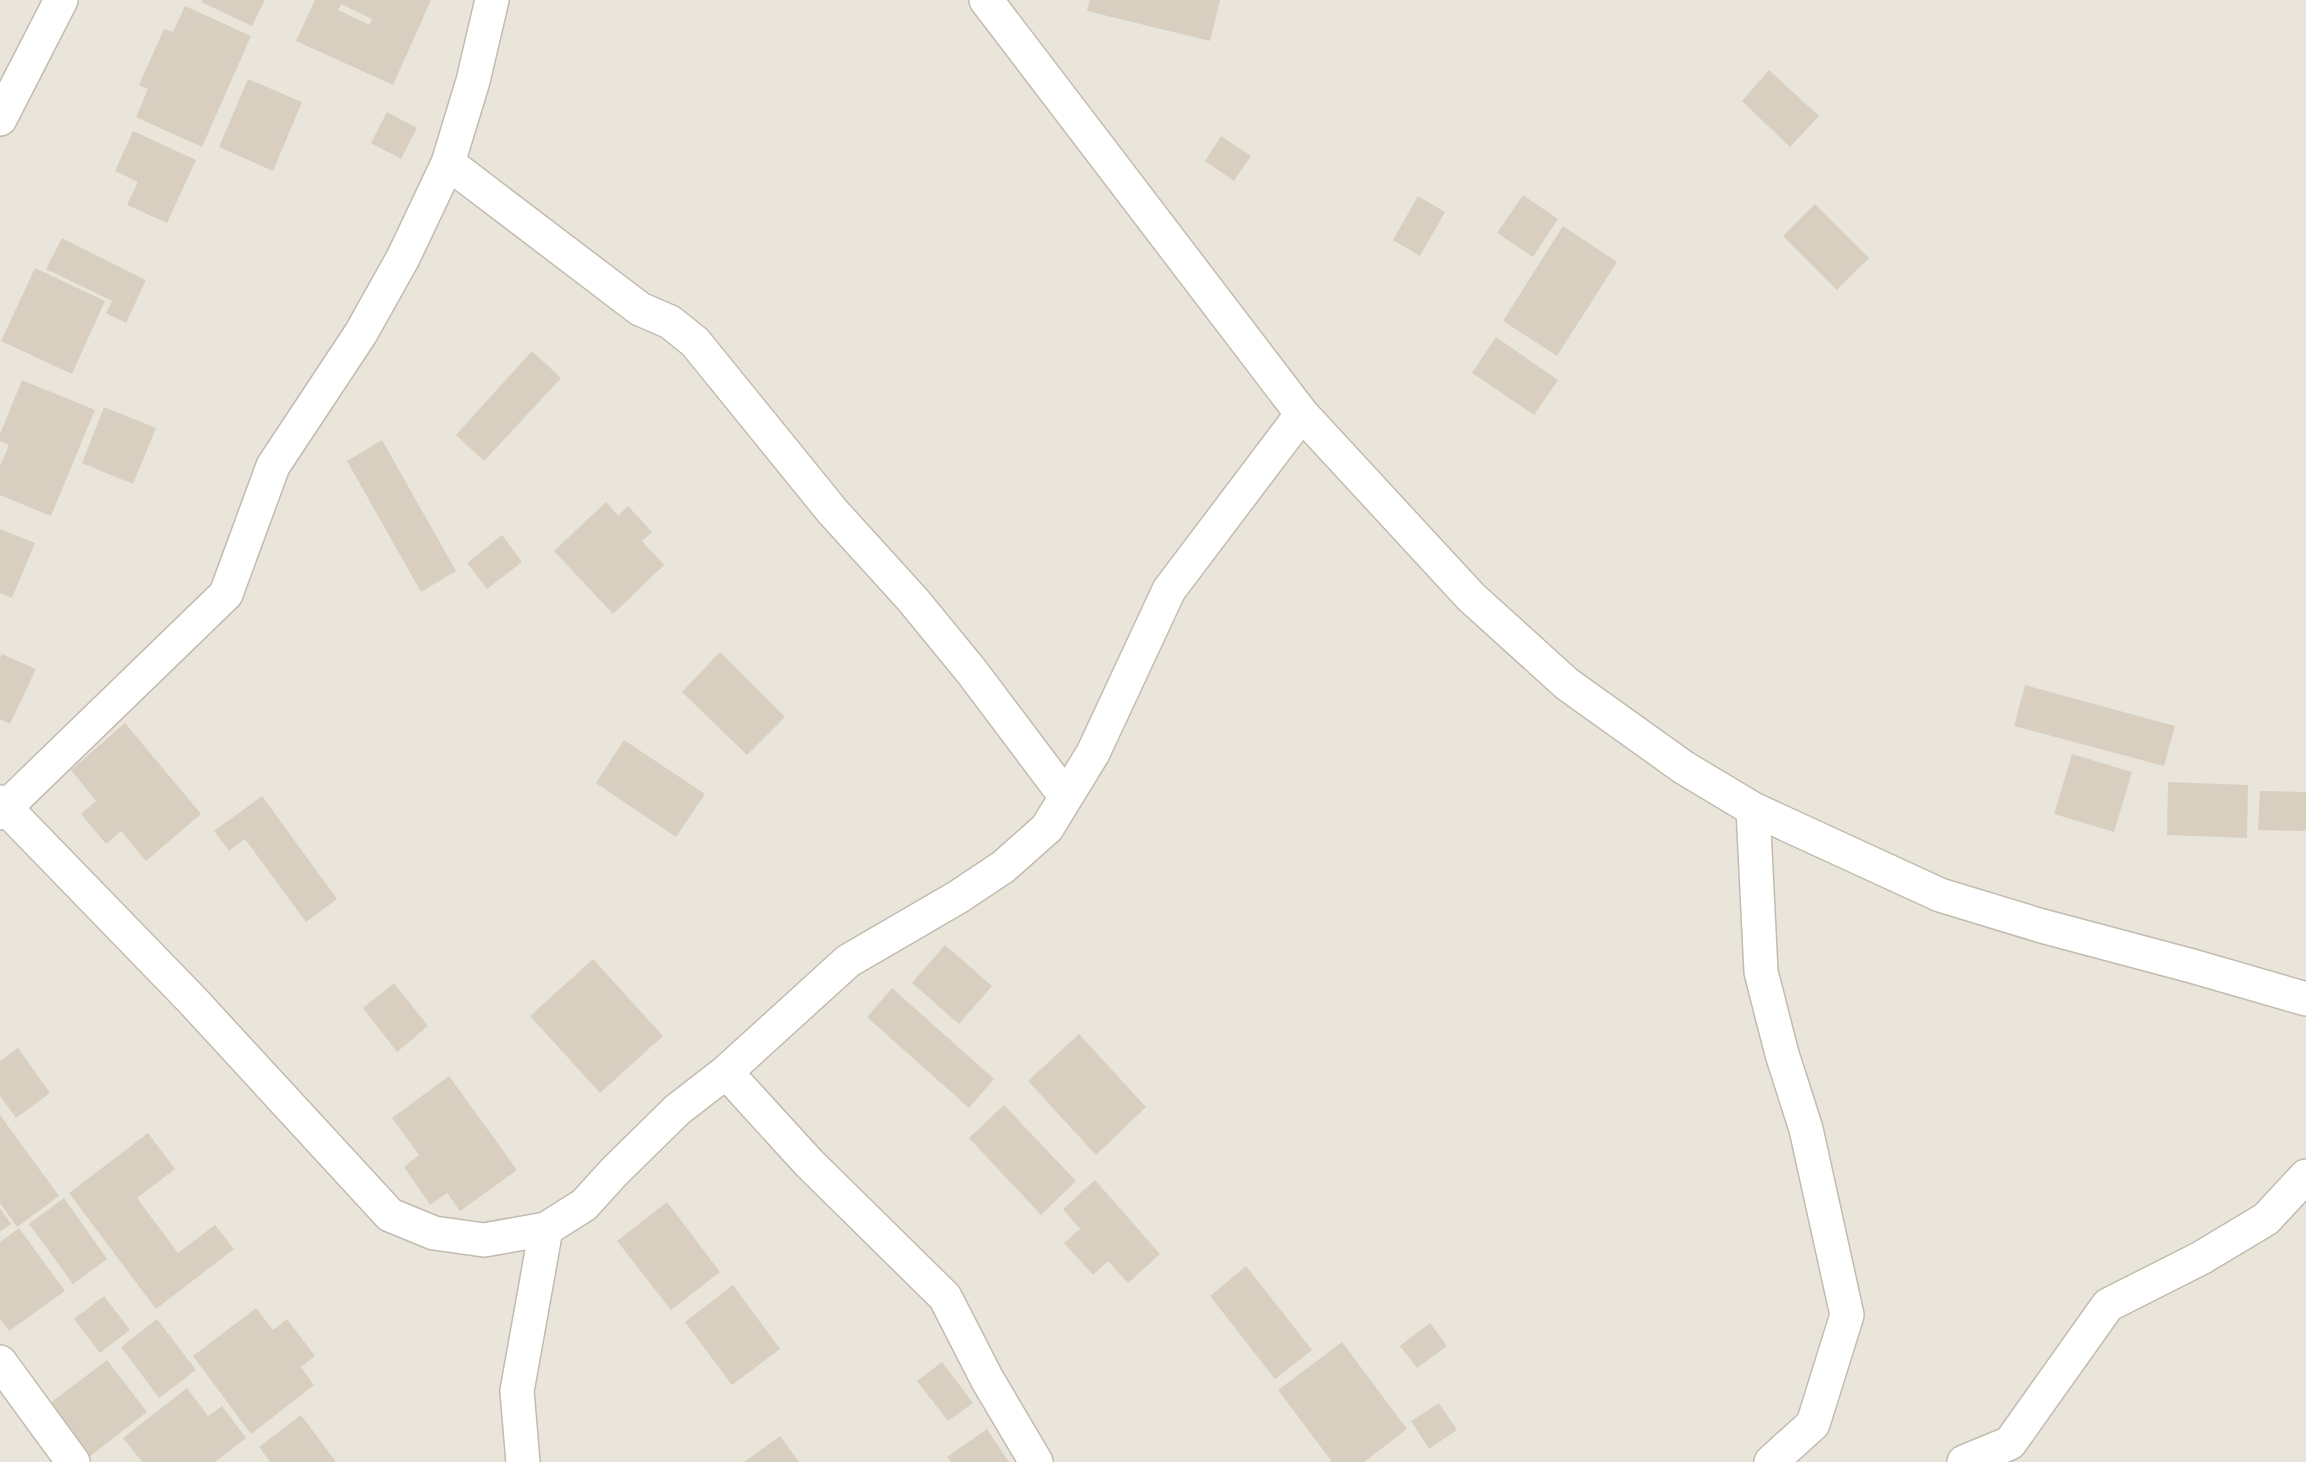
<svg xmlns="http://www.w3.org/2000/svg" width="2306" height="1462" viewBox="0 0 2306 1462" font-family="'DM Sans',sans-serif">
	<style>
		.residential { fill: #eae5da }
		.building { fill: #d8cfc1; fill-rule: evenodd }
		.lines { fill: none; stroke-linecap: round; stroke-linejoin: round }
		.minor-casing { stroke: #c2bbae; stroke-width: 36 }
		.minor { stroke: #fff; stroke-width: 33 }
	</style>
	<rect width="100%" height="100%" fill="#f6f3ec"/>
	<path class="residential" d="M0,0h2306v1462h-2306z"/>
	<path class="building" d="M202,0h63l-13,26 -51,-24z
		M315,0h116l-38,85 -97,-44zM341,4l31,15 -2,6 -32,-15z
		M1090,0h130l-10,41 -123,-30z
		M185,6l66,30 -49,111 -66,-30 12,-28 -9,-4 25,-56 9,3z
		M1769,70l50,46 -29,31 -48,-46z
		M248,79l54,23 -29,69 -54,-24z
		M387,112l30,16 -16,31 -30,-16z
		M133,131l63,29 -29,63 -40,-18 11,-23 -23,-11z
		M1221,136l30,20 -17,25 -29,-20z
		M1523,195l35,24 -25,38 -36,-24z
		M1418,196l27,16 -25,44 -27,-16z
		M1815,204l54,54 -32,32 -54,-54z
		M1563,226l54,36 -60,94 -54,-35z
		M62,238l84,42 -20,43 -20,-10 6,-12 -66,-32z
		M35,268l70,33 -33,73 -71,-33z
		M1496,337l62,43 -24,35 -62,-42z
		M532,351l29,27 -77,83 -28,-26z
		M22,380l73,30 -44,106 -51,-21v-29l9,-21 -9,-4v-7z
		M104,407l52,21 -23,56 -51,-21z
		M382,440l74,131 -35,21 -74,-131z
		M606,502l12,14 10,-10 24,26 -10,9 22,24 -51,49 -59,-63z
		M0,529l35,14 -23,55 -12,-5z
		M502,535l20,27 -35,27 -20,-26z
		M720,652l65,65 -38,38 -65,-63z
		M2,654l34,15 -26,55 -10,-5v-61z
		M2025,685l150,41 -11,40 -150,-40z
		M125,723l76,91 -55,47 -25,-30 -15,13 -25,-30 15,-13 -25,-31z
		M624,740l81,54 -29,43 -80,-54z
		M2072,754l60,18 -18,60 -60,-18z
		M2168,782l80,3 -1,53 -80,-3z
		M2260,791l46,1v39l-48,-1z
		M262,796l75,103 -31,23 -61,-83 -16,12 -15,-20z
		M945,945l47,41 -33,38 -47,-41z
		M593,959l70,77 -63,57 -70,-77z
		M394,983l34,43 -31,26 -34,-44z
		M892,988l102,91 -25,29 -102,-91z
		M1079,1034l67,73 -50,48 -68,-74z
		M18,1048l32,45 -34,25 -16,-22v-35z
		M449,1076l68,94 -57,41 -13,-18 -17,12 -26,-38 15,-12 -27,-37z
		M1004,1105l72,76 -35,34 -72,-77z
		M0,1115l59,81 -42,31 -17,-24z
		M148,1133l27,36 -38,29 41,55 37,-28 19,24 -78,60 -87,-116z
		M1095,1180l65,74 -32,29 -20,-22 -15,14 -29,-32 16,-14 -17,-20z
		M64,1198l43,61 -34,25 -44,-60z
		M667,1202l53,70 -49,38 -54,-69z
		M0,1208l11,16 -11,8z
		M19,1228l46,63 -56,40 -9,-12v-77z
		M1246,1266l66,84 -37,29 -65,-83z
		M733,1285l47,64 -48,36 -47,-63z
		M104,1296l26,34 -30,23 -26,-34z
		M256,1308l17,22 14,-11 28,37 -14,11 13,18 -63,49 -58,-78z
		M157,1319l39,51 -37,28 -38,-51z
		M1430,1323l17,23 -30,22 -17,-22z
		M1342,1342l65,87 -43,33h-32l-54,-72z
		M107,1360l40,52 -58,45 -40,-53z
		M942,1362l31,41 -25,18 -31,-40z
		M187,1388l21,28 14,-10 24,32 -31,24h-73l-19,-24z
		M1439,1403l18,27 -28,19 -18,-28z
		M301,1415l35,47h-66l-11,-15z
		M987,1429l22,33h-58l-4,-5z
		M780,1436l19,26h-55z"/>
	<g class="lines">
		<defs>
			<path id="minor" d="M986,0l316,414 169,183 96,87 116,83 70,42 187,86 102,31 150,40 114,33
				M0,119l61,-119
				M448,163l25,-82 19,-81
				M0,802l192,198 198,215 44,18 50,7 62,-11 38,-24 30,-33 63,-62 49,-38 122,-111 110,-64 45,-30 44,-39 46,-75 76,-163 133,-176
				M1753,809l8,163 21,82 24,75 41,186 -34,109 -42,38
				M0,813l226,-219 47,-128 88,-133 42,-75 45,-95 192,146 30,13 25,20 138,170 80,88 59,72 94,125
				M726,1072l83,91 136,134 42,82 49,83
				M0,1362l73,100
				M523,1462l-6,-71 29,-162
				M1964,1462l46,-19 98,-138 93,-47 65,-39 40,-43"/>
		</defs>
		<use href="#minor" class="minor-casing"/>
		<use href="#minor" class="minor"/>
	</g>
</svg>
